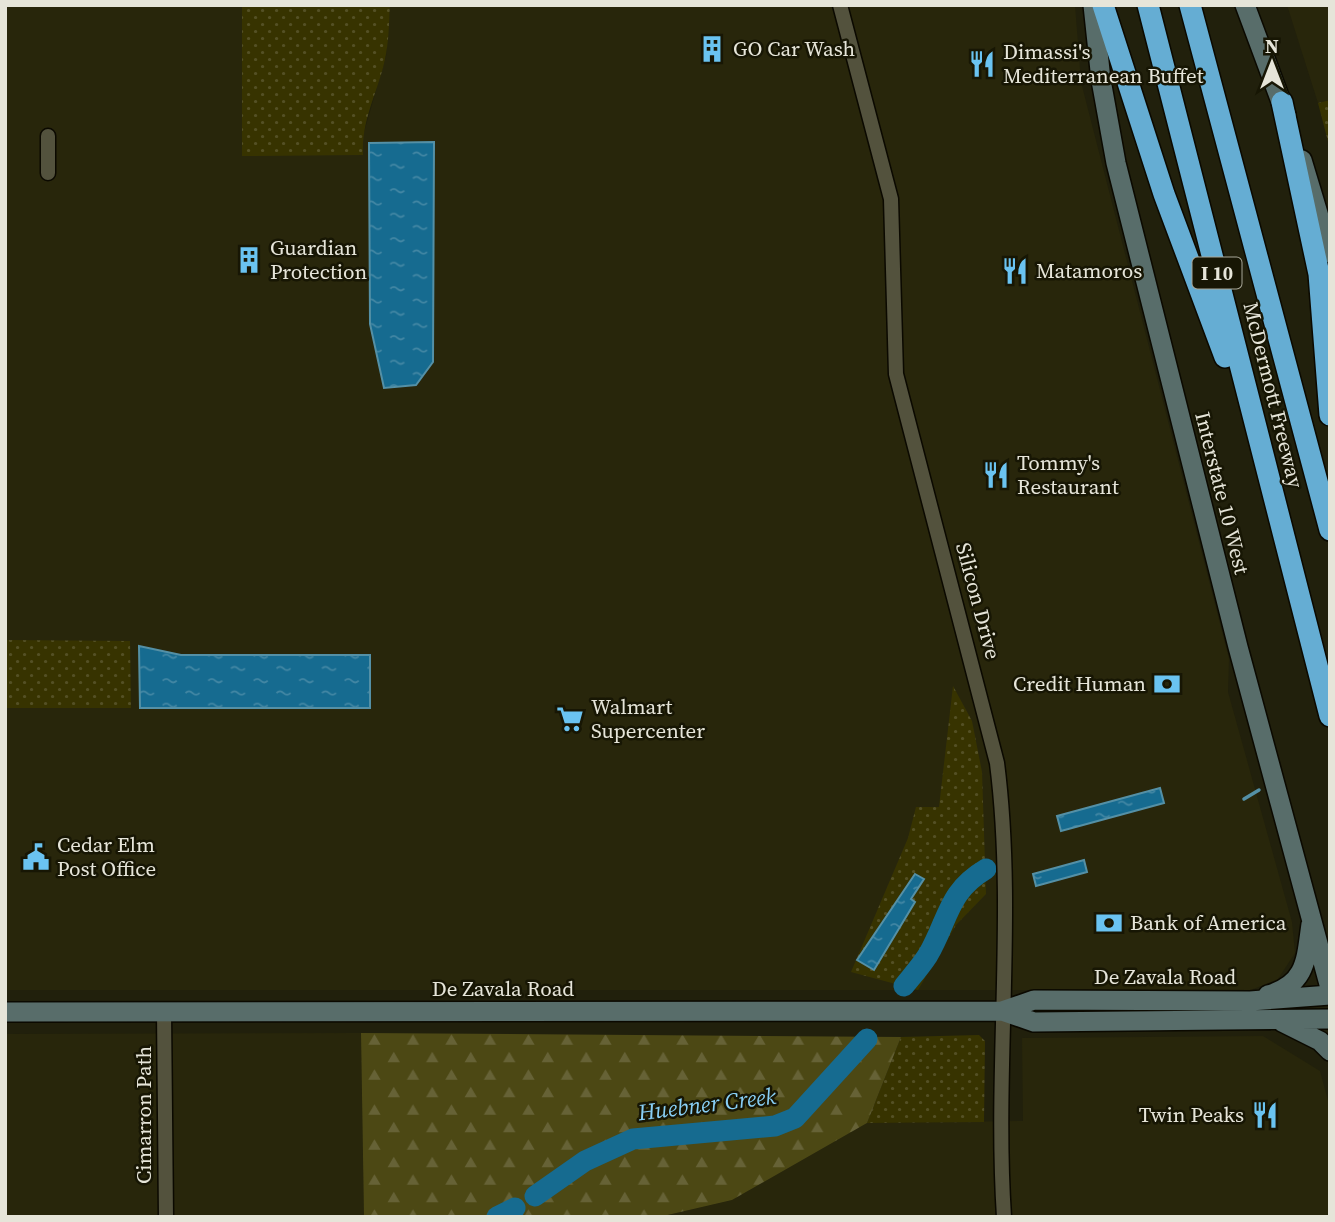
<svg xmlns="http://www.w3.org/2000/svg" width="1335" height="1222" viewBox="0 0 1335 1222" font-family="'Source Serif 4',serif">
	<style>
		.built { fill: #28260b }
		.grass { fill: url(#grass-dots) }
		.forest { fill: url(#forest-firs) }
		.water { fill: url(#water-ripples); stroke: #5490a6; stroke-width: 2 }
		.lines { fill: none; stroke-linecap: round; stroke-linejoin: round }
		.stream { stroke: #5490a6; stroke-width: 3.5 }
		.river { stroke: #166b90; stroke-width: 21 }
		.minor-casing { stroke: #0b0900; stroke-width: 17 }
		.secondary-casing { stroke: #0b0900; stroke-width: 22 }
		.motorway-casing { stroke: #0b0900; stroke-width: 24 }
		.minor { stroke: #53523d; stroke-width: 14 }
		.secondary { stroke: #586d6a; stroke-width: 19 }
		.motorway { stroke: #65add3; stroke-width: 21 }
		.labels { text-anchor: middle; stroke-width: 5; stroke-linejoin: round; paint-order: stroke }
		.shield { fill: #171604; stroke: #a8a799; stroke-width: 2 }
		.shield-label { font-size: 19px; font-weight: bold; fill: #e6e5d9 }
		.poi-label { font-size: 21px; fill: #e6e5d9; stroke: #171604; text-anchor: start }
		.street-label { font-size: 21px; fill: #e6e5d9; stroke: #171604 }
		.water-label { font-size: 23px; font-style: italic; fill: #89d0f7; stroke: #171604 }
	</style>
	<defs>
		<pattern id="grass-dots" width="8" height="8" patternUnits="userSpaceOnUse" patternTransform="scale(1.75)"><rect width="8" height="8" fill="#373300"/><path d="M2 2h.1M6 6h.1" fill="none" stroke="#545025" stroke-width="1.8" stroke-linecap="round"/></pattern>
		<pattern id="forest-firs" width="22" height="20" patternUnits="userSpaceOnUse" patternTransform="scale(1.75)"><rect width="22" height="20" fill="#4c4814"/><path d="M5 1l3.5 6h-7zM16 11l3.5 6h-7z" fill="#666236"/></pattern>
		<pattern id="water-ripples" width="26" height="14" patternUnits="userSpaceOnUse" patternTransform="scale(1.75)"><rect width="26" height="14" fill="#166b90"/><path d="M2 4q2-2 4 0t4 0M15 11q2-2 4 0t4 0" fill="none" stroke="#4387a4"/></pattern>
	</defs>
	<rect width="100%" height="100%" fill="#21200c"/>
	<path class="built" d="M5,5h237v150l120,-16 24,-83 4,-51h685l6,77 148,577 -1,33 64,230 3,31 -17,26 -27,11h-1246z
		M1287,5h43v95l-12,3z
		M361,1033l3,184h-359v-183z
		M1263,1036l57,35 10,37v109h-671l73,-17 135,-77 156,-2 -1,-83z"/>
	<path class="grass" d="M242,5h148c-1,16 -1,33 -4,49 -6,35 -25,64 -23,101l-121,1z
		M1330,100v49l-12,-46z
		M5,640l125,1 1,67h-126z
		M953,686l19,35 10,51 4,122 -30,31 -38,65 -67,-18 57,-134 8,-31h23z
		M979,1035l6,6 -1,81 -117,1 34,-86z"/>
	<path class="forest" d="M361,1033l540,4 -34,86 -135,77 -73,17h-295z"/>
	<path class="water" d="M434,142l-1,220 -17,23 -32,3 -14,-64 -1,-181z
		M139,646l42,9h189v53h-230z
		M1160,788l4,15 -103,28 -4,-15z
		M1084,860l3,12 -51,14 -3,-12z
		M915,874l9,5 -13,20 4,3 -41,68 -17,-10z"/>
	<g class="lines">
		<path class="stream" d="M1244,799l15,-9"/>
		<path class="river" d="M904,986c8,-10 17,-20 24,-31 21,-36 19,-63 58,-86
			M535,1196l50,-35 48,-22 142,-13 20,-8 72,-79
			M497,1217l18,-9"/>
		<defs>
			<path id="minor" d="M840,5l51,194 5,175 101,389c19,150 -3,303 7,454
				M48,136v37
				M164,1012l2,205"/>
			<path id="secondary" d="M1093,5l8,75 15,83 122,484 92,341
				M1245,5l41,110
				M1302,160l28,93
				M1268,995c39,-11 38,-36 43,-71
				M1002,1011l32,-11 216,1 80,-6
				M5,1012l997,-1 32,11 296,-3
				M1282,1022l38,19 10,10"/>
			<path id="motorway" d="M1103,5l61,189 61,163
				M1148,5l182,711
				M1190,5l140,525
				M1282,102l37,172 11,141"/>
		</defs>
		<use href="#minor" class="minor-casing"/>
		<use href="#secondary" class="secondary-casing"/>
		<use href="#motorway" class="motorway-casing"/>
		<use href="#minor" class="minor"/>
		<use href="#secondary" class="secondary"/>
		<use href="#motorway" class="motorway"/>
	</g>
	<defs>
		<symbol id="building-bare" viewBox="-9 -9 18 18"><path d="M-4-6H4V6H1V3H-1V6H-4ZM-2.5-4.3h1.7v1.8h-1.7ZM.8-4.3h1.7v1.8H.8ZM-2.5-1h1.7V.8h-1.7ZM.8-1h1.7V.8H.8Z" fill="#6ac3f1" stroke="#171604" stroke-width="2.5" paint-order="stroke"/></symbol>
		<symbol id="restaurant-bare" viewBox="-9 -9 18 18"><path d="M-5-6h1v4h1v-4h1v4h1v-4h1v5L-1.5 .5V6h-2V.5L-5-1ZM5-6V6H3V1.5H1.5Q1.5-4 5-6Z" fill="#6ac3f1" stroke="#171604" stroke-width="2.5" paint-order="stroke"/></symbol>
		<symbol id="bank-bare" viewBox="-9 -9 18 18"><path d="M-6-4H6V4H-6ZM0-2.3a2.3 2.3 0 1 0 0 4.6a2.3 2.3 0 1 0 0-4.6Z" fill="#6ac3f1" stroke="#171604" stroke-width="2.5" paint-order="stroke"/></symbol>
		<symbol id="supermarket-bare" viewBox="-9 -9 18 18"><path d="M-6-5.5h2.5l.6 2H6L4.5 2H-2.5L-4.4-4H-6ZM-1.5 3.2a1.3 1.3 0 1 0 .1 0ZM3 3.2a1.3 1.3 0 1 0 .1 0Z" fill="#6ac3f1" stroke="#171604" stroke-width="2.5" paint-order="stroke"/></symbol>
		<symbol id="civic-bare" viewBox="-9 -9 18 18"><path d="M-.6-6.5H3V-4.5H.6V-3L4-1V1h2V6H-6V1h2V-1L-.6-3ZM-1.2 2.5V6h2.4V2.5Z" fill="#6ac3f1" stroke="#171604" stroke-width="2.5" paint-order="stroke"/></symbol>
	</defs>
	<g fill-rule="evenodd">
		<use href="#building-bare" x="693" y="30" width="38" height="38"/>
		<use href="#restaurant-bare" x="963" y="45" width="38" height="38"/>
		<use href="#building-bare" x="230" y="241" width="38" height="38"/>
		<use href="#restaurant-bare" x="996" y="252" width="38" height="38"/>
		<use href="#restaurant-bare" x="977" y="456" width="38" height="38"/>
		<use href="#bank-bare" x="1148" y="665" width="38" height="38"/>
		<use href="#supermarket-bare" x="551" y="700" width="38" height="38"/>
		<use href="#civic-bare" x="17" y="838" width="38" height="38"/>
		<use href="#bank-bare" x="1090" y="904" width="38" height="38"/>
		<use href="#restaurant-bare" x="1246" y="1096" width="38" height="38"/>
	</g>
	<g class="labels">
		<rect class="shield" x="1192.5" y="257.5" width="49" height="31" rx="5"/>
		<g class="shield-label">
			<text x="1217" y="280">I 10</text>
		</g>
		<g class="poi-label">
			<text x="733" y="56">GO Car Wash</text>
			<text x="1003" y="59">Dimassi's<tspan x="1003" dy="24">Mediterranean Buffet</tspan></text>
			<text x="270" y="255">Guardian<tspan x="270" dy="24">Protection</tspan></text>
			<text x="1036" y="278">Matamoros</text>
			<text x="1017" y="470">Tommy's<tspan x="1017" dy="24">Restaurant</tspan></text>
			<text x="1146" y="691" text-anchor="end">Credit Human</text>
			<text x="591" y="714">Walmart<tspan x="591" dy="24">Supercenter</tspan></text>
			<text x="57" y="852">Cedar Elm<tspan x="57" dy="24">Post Office</tspan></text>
			<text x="1130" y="930">Bank of America</text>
			<text x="1244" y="1122" text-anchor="end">Twin Peaks</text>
		</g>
		<g class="street-label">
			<text transform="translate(1273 395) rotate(76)" y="7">McDermott Freeway</text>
			<text transform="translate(1222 493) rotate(76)" y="7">Interstate 10 West</text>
			<text transform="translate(978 601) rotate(75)" y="7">Silicon Drive</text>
			<text x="1165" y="984">De Zavala Road</text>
			<text x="503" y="996">De Zavala Road</text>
			<text transform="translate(144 1115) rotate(-90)" y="7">Cimarron Path</text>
		</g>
		<g class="water-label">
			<text transform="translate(707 1104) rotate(-7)" y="8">Huebner Creek</text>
		</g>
	</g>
	<rect width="1335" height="1222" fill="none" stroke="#e6e5d9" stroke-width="14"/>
	<g transform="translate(1272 63)" stroke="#171604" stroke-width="5" paint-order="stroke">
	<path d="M0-5L12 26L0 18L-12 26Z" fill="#e6e5d9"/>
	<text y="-10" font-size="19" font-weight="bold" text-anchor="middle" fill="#e6e5d9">N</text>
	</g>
</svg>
